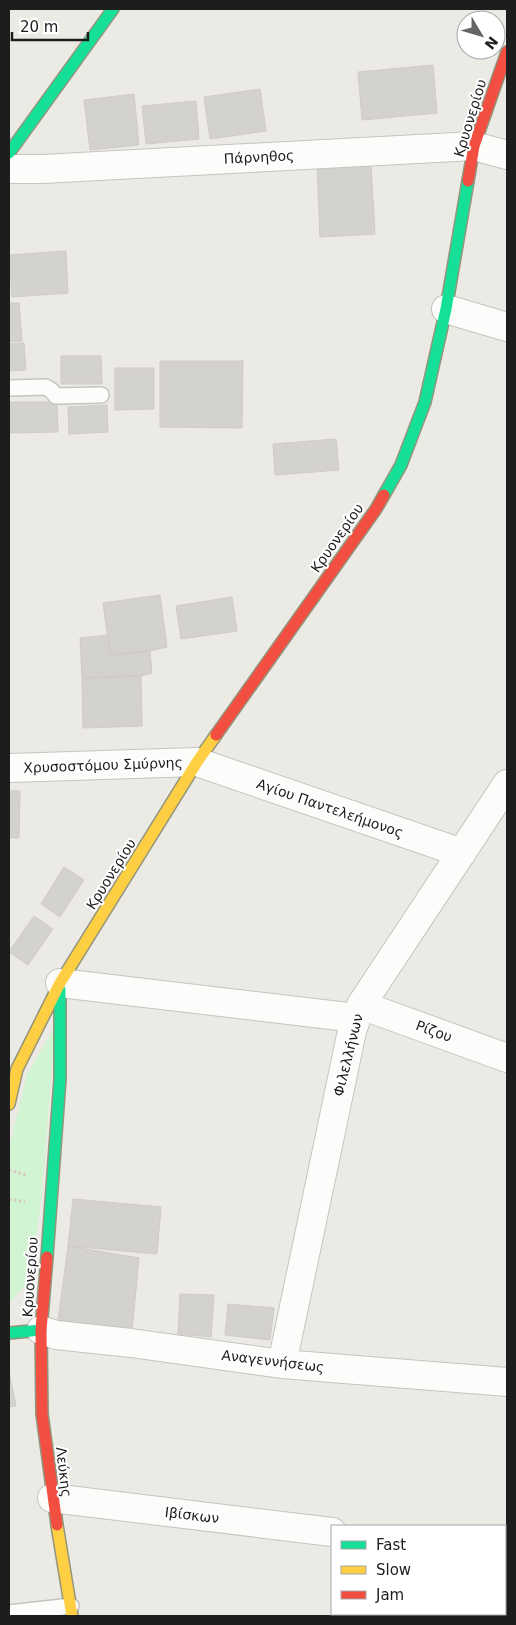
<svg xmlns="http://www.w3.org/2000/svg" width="516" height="1625" viewBox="0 0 516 1625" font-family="'DejaVu Sans',sans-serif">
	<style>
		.park { fill: #d1f4d2 }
		.building { fill: #d4d2ce; stroke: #cfcbc6 }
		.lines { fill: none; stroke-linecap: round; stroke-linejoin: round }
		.lane-casing { stroke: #c4c4c1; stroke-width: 18 }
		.street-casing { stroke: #c4c4c1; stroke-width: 30 }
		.fast-casing { stroke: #93957c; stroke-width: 14 }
		.slow-casing { stroke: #93957c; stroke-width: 14 }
		.jam-casing { stroke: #93957c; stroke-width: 14 }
		.path { stroke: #d7c8c4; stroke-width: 3; stroke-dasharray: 2.5 2.5; stroke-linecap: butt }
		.lane { stroke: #fcfcfb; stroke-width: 15 }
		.street { stroke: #fcfcfb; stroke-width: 28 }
		.fast { stroke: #16e098; stroke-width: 11 }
		.slow { stroke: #ffcf43; stroke-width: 11 }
		.jam { stroke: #f24e42; stroke-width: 11 }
		.labels { text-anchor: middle; stroke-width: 4; stroke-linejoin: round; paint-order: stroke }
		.street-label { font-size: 14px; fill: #1d1d1d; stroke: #fff }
	</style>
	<rect width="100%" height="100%" fill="#eceae5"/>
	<path class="park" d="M55,1027l-13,166 -11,84 -20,25 -2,1v-154l18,-75z"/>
	<path class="building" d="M433,65l4,48 -75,7 -4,-48z
		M260,89l6,42 -56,8 -6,-42z
		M134,94l5,51 -49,5 -6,-50z
		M196,101l3,38 -53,5 -4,-38z
		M371,165l4,69 -55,3 -3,-70z
		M66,251l2,42 -56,4 -3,-42z
		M9,303h10l3,38 -13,1z
		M24,343l2,27 -17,1v-27z
		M61,356h40l1,28h-41z
		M160,361h83l-1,67 -82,-1z
		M115,368h39v41l-39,1z
		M9,402h48l1,30 -49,1z
		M107,405l1,27 -39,2 -1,-27z
		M336,439l3,31 -64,5 -2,-31z
		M160,595l7,52 -17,4 -40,4 -7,-52z
		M232,597l5,34 -56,8 -5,-33z
		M108,635l2,20 40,-4 2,22 -11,3 -59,2 -2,-40z
		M141,676l1,50 -59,2 -1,-50z
		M9,791h11l-1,47h-10z
		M64,867l20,13 -24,37 -19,-13z
		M34,916l19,13 -25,36 -19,-13z
		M73,1199l88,8 -4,47 -89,-8z
		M68,1246l71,12 -8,85 -75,-8z
		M180,1294l34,1 -3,42 -33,-3z
		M228,1304l46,4 -4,32 -45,-5z
		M9,1372l7,34 -7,1z"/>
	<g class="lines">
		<defs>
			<path id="lane" d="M9,388l37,-1 6,4 4,5 45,-1
				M9,1613l62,-7"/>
			<path id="street" d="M9,169h33l432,-23 33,9
				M446,309l61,18
				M9,768l188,-6 265,91
				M60,983l296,35
				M361,1005l146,53
				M41,1330l15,5 75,8 151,21 225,18
				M282,1364l70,-333 9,-26 146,-221
				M52,1498l280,34
				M505,1553h2"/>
			<path id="fast" d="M9,153l104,-144
				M384,495l17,-30 24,-63 21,-93 22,-128
				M47,1257l13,-178v-89
				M9,1333l32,-3"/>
			<path id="slow" d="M9,1104l8,-35 43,-86 137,-221 19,-27
				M57,1525l15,91"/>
			<path id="jam" d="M468,181l6,-35 33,-94
				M216,735l160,-226 8,-14
				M47,1257l-6,73 1,84 15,111"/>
		</defs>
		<use href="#lane" class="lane-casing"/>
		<use href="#street" class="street-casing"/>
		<use href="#fast" class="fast-casing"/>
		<use href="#slow" class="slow-casing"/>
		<use href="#jam" class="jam-casing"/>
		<path class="path" d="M9,1170l18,5
			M9,1199l16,3"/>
		<use href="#lane" class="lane"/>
		<use href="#street" class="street"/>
		<use href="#fast" class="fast"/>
		<use href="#slow" class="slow"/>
		<use href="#jam" class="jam"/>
	</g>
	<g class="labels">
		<g class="street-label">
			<text transform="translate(470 118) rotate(-73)" y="5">Κρυονερίου</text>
			<text transform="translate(259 157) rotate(-3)" y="5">Πάρνηθος</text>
			<text transform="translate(337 538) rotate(-55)" y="5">Κρυονερίου</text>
			<text transform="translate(103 765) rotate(-2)" y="5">Χρυσοστόμου Σμύρνης</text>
			<text transform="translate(330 808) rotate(19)" y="5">Αγίου Παντελεήμονος</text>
			<text transform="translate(111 874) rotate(-58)" y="5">Κρυονερίου</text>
			<text transform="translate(434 1031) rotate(20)" y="5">Ρίζου</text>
			<text transform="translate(348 1055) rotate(-76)" y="5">Φιλελλήνων</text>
			<text transform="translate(30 1277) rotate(-86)" y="5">Κρυονερίου</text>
			<text transform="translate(273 1361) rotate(7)" y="5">Αναγεννήσεως</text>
			<text transform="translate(64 1472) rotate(83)" y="5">Λεύκης</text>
			<text transform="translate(192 1515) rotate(7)" y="5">Ιβίσκων</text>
		</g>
	</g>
	<rect width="516" height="1625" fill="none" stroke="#1d1d1d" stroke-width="20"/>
	<rect x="331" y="1525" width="175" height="90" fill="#ffffff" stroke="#a5a5a5"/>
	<rect x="341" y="1541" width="25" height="8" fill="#16e098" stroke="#a5a5a5"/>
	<text x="376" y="1550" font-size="15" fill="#1d1d1d">Fast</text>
	<rect x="341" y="1566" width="25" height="8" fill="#ffcf43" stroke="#a5a5a5"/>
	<text x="376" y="1575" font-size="15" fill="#1d1d1d">Slow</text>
	<rect x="341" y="1591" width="25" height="8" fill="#f24e42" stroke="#a5a5a5"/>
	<text x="376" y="1600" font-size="15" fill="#1d1d1d">Jam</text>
	<g transform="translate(481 35) rotate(128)"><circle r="24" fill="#ffffff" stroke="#a5a5a5"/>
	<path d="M0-4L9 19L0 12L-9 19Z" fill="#656563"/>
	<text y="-8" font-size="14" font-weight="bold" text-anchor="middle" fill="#1d1d1d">N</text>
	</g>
	<path d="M12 32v8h76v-8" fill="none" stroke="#1d1d1d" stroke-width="2.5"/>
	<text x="20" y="32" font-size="15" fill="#1d1d1d" stroke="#ffffff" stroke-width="4" paint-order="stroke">20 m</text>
</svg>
